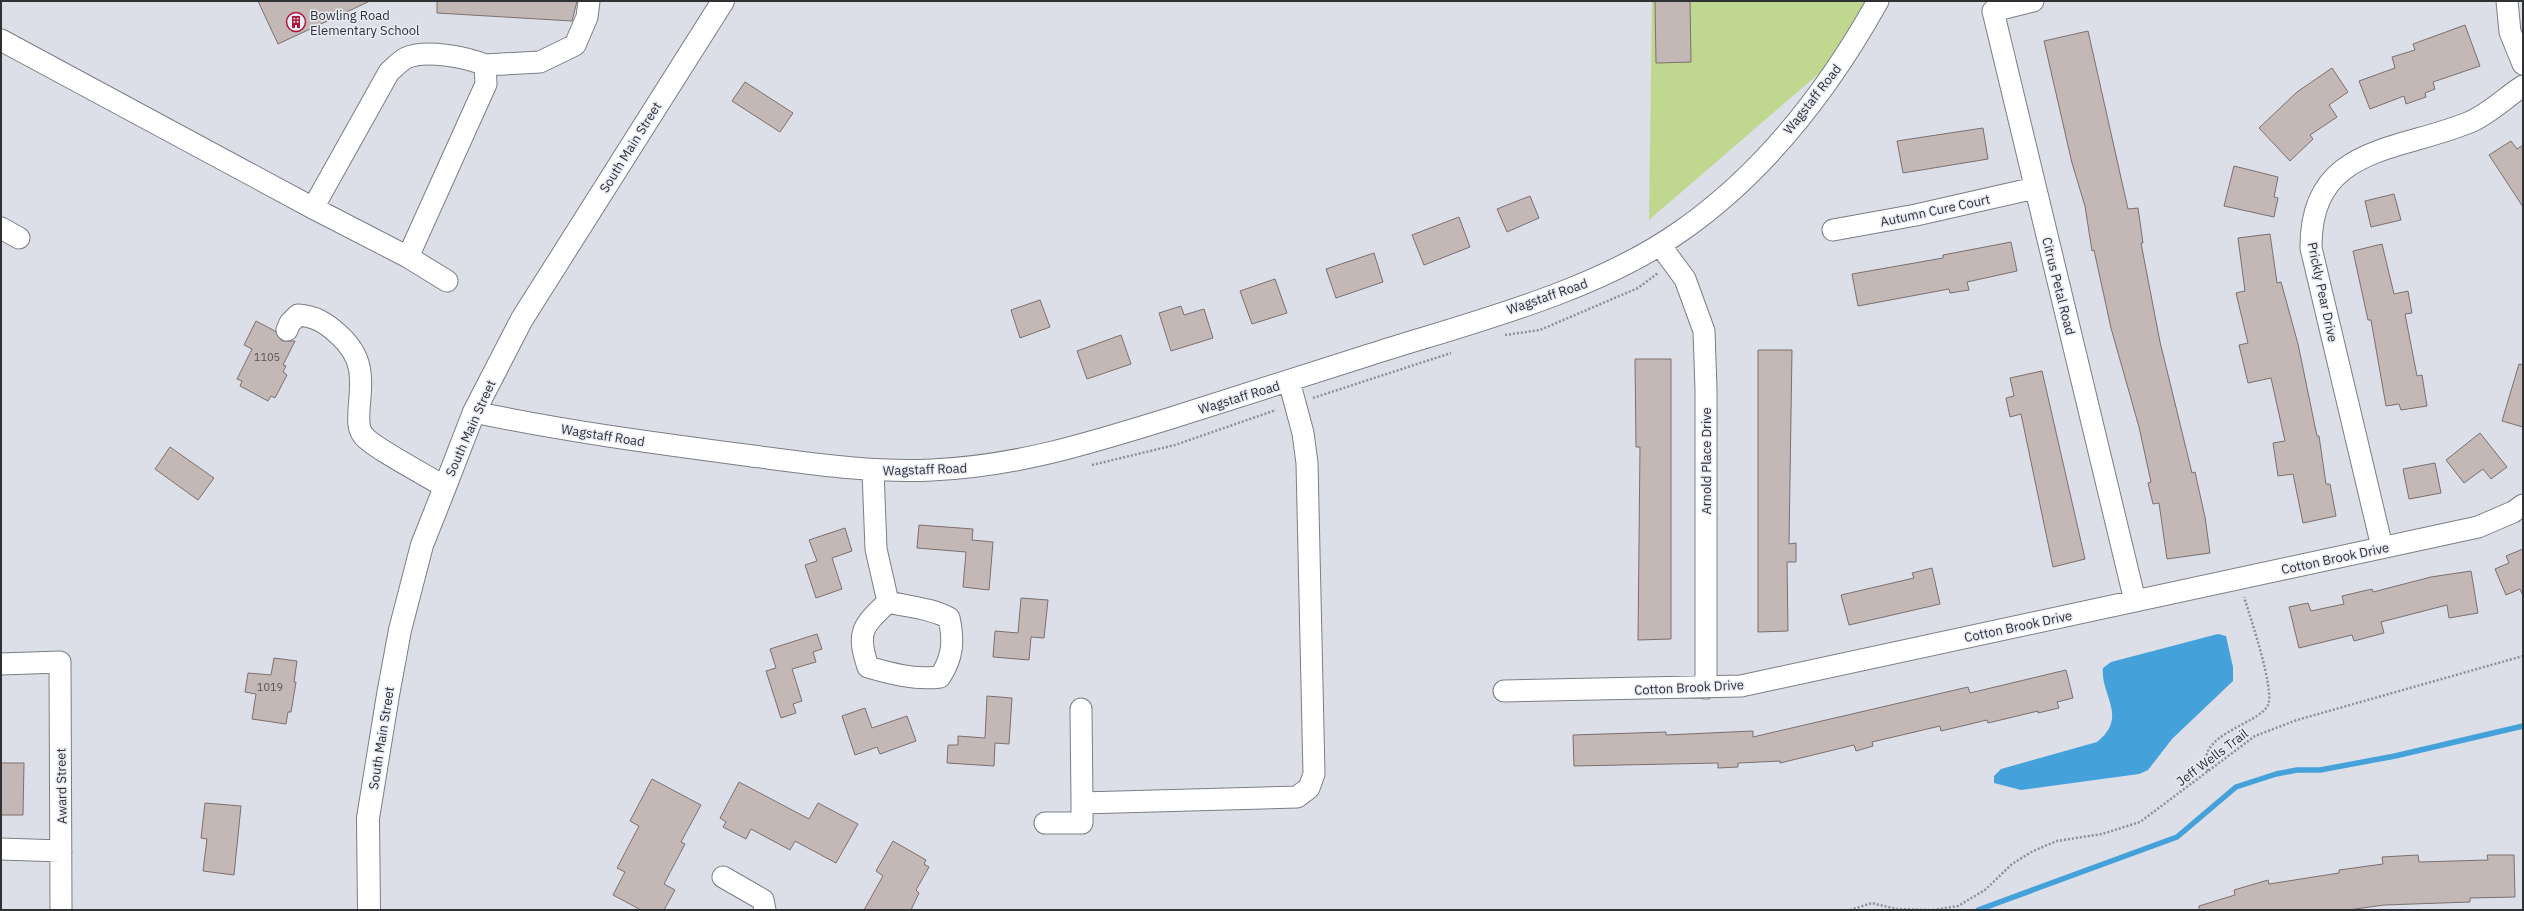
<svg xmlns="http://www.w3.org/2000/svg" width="2524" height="911" viewBox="0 0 2524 911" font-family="'IBM Plex Sans',sans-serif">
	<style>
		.green { fill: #c0d790 }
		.water { fill: #45a1da }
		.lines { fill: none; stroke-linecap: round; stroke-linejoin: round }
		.stream { stroke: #45a1da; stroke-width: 5.5 }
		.building { fill: #c4b8b7; stroke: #7b706f }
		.minor-casing { stroke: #7c7e86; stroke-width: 23 }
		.highway-casing { stroke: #7c7e86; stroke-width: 24 }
		.path { stroke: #8e8f96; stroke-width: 2.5; stroke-dasharray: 2 2; stroke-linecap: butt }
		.minor { stroke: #fff; stroke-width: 21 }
		.highway { stroke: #fff; stroke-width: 22 }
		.labels { text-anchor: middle; stroke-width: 3; stroke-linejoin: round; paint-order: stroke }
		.number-label { font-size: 11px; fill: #555355 }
		.poi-label { font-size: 13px; fill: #303134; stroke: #e9ebf5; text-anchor: start }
		.street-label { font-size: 13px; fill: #303134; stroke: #e9ebf5 }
	</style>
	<rect width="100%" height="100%" fill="#dcdee8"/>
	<path class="green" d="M1652,1h219l-40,62 -182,157z"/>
	<path class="water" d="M2218,634l8,2 7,31v14l-61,58 -24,31 -9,4 -118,16 -27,-7v-7l7,-7 96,-27c32,-25 3,-47 6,-74l8,-6z"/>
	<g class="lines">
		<path class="stream" d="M1978,910l199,-73 59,-50 40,-13 21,-4h23l75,-14 128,-30"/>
	</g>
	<path class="building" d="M258,1h112l-92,43z
		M437,1h140l-5,20 -135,-8z
		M1655,1h35l1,61 -35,1z
		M2465,25l15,41 -47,16 2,7 -10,4 1,4 -20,7 -2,-8 -34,13 -11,-28 36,-13 -3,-11 23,-7 -2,-6z
		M2088,31l40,178 10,-1 5,35h-2l19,99 32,131 3,-1 10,45 5,36 -43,6 -8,-56 -6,1 -5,-21 3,-1 -12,-55 -28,-99 -17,-78 -2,1 -7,-45 -13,-43 -28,-122z
		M2332,68l16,24 -19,13 8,12 -27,18 3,4 -23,22 -31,-33 38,-36z
		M745,82l48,31 -13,19 -48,-31z
		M1983,128l5,31 -85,14 -6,-32z
		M2511,141l6,8 6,-4v62l-34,-52z
		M2234,166l44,11 -4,20 4,1 -4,19 -50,-11z
		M2394,194l7,26 -30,7 -6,-26z
		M1530,196l9,22 -32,14 -10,-23z
		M1459,217l11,30 -46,18 -12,-30z
		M2270,234l7,49 4,-1 17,62 19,92h2l7,48h4l6,32 -33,7 -10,-49 -15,2 -5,-33 12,-2 -14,-63 -23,5 -9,-38 9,-2 -12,-50 9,-2 -7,-53z
		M2011,242l6,29 -50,11 2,8 -19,3 -1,-4 -91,17 -6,-32 91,-16v-3z
		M2382,244l12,50 14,-3 4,22 -7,1 12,62 5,-1 5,31 -26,4 -2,-6 -13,2 -15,-86h-3l-15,-69z
		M1374,253l9,29 -47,16 -10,-29z
		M1275,279l12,34 -35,11 -12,-33z
		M1040,300l10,27 -30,11 -9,-28z
		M1181,306l3,9 20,-6 9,29 -42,13 -12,-38z
		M256,321l19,10 7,10h13l-12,24 3,1 -3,6 4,3 -12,23 -4,-2 -3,5 -28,-15 2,-5 -5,-2 15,-30 -8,-4z
		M1121,335l10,29 -44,15 -10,-28z
		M1758,350h34l-3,194 7,-1v19h-9l1,69 -30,1z
		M1635,359h36v280l-33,1 2,-193h-4z
		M2519,364l4,1v62l-21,-6z
		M2042,371l43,188 -32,8 -32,-153 -11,3 -4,-19 8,-2 -4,-18z
		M2480,433l27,34 -16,12 -8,-10 -19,14 -18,-23z
		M170,447l44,31 -16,22 -43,-31z
		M2435,463l6,30 -32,6 -6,-30z
		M919,525l54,4 -1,11 21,2 -4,48 -26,-3 3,-35 -49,-4z
		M845,528l7,23 -20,7 10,31 -26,9 -11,-33 12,-4 -8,-21z
		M2523,549v47l-3,-7 -14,6 -11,-26 14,-6 -3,-7z
		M1932,568l8,36 -91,21 -8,-30 73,-17 -2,-5z
		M2471,571l7,42 -29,5 -2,-13 -66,17 3,11 -30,8 -2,-6 -53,13 -10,-41 19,-4 3,8 33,-7 -2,-8 30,-7 1,3 58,-15z
		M1021,598l27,2 -4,38 -13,-1 -2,23 -36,-3 2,-26 23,2z
		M817,634l5,15 -9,3 3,10 -24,7 10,32 -9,3 3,9 -15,5 -15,-47 10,-3 -6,-19z
		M274,658l23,3 -3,21h2l-5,30h-3l-2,12 -34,-5 4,-25 -11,-2 3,-19 23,2z
		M2066,670l7,28 -16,4 2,6 -21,5v-2l-50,12 -1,-3 -46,11 -1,-5 -68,16 1,4 -17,5 -2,-6 -74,18v-2l-42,2v4l-20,1v-5l-144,3 -1,-31 93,-3v3l87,-4v6l215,-50 2,6z
		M987,696l25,2 -3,46 -14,-1 -1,23 -47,-3 1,-18h10v-9l27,2z
		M865,708l7,20 35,-12 9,25 -36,13 -3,-7 -22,8 -13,-39z
		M1,763h23l-1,52h-22z
		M652,779l49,26 -20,37 4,2 -21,40 11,6 -11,20h-23l-28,-15 12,-23 -8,-4 22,-42 -9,-5z
		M739,782l70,37 9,-16 40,21 -22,39 -41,-22 -5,9 -39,-21 -5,10 -23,-12 3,-5 -6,-4z
		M205,803l36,3 -7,69 -31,-4 4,-32 -6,-1z
		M893,841l33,19 -2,4 5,3 -13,23 3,3 -8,17h-47l19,-34 -7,-5z
		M2418,855l1,7 69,-2 -1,-5h27l1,42 -45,1v4l-86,3 -36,5h-149v-4l36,-11 -1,-5 34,-10 1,4 70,-11v-3l44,-6 -1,-7z"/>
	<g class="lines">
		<defs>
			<path id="minor" d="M2033,1l-40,10 142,590
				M2507,1l3,31 13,32
				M1,40l312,168 95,49 39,24
				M485,65l55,-3 35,-17 12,-28 2,-16
				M313,208l76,-136c5,-4 11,-11 17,-14 19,-9 60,-1 79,7l1,19 -78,173
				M1,228l18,10
				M1833,230l83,-15 119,-27
				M1660,245l25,34 19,52 2,59v298
				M287,330l3,-7 8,-8c17,1 28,8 40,19 26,23 24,43 21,75 0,9 -2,18 4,26 7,11 66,42 82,52
				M474,412c89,19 180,31 271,43 62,8 124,18 187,15 85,-4 155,-26 236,-51 67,-21 134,-42 201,-64 103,-33 224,-62 312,-124 83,-58 148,-142 197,-230
				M873,471l3,78 12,53c-25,24 -32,29 -20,65 24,7 47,13 72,10 13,-20 14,-36 9,-59 -19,-10 -40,-11 -61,-16
				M2382,547l-71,-299c-1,-103 87,-96 159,-126 19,-8 36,-25 53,-36
				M1,664l59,-2 1,248
				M1504,691l237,-5 737,-159 35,-15 10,-7
				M1081,709l1,94 215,-6 12,-9 5,-14 -7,-311 -4,-30 -14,-52
				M1045,823h37v-20
				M1,849l60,2
				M723,877l40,23 2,10"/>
			<path id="highway" d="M369,910l-1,-92 20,-123 12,-65 22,-85 23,-58 29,-75 48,-93 201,-318"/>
		</defs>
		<use href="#minor" class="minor-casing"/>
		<use href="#highway" class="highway-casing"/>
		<path class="path" d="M1505,335l35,-5 98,-42 20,-15
			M1313,398l138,-45
			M1092,465l83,-20 101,-35
			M2208,771c-15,-37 51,-46 60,-66 7,-15 -18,-89 -24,-108
			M1850,910l22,-7 24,6 35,1
			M1933,910l25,-4 27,-16 27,-26 21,-13 24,-10 45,-7 38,-12 115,-86 42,-16 226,-64"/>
		<use href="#minor" class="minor"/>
		<use href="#highway" class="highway"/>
	</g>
	<defs>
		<symbol id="building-ring" viewBox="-11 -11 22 22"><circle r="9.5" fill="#e9ebf5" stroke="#ad183a" stroke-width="1.5"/><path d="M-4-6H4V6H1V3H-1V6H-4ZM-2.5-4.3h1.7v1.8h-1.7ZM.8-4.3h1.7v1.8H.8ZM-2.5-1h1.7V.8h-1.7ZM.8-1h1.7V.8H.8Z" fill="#ad183a"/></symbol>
	</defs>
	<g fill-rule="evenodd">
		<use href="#building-ring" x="285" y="11" width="22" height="22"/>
	</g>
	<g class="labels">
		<g class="number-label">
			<text x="267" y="361">1105</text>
			<text x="270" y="691">1019</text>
		</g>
		<g class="poi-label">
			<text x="310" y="20">Bowling Road<tspan x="310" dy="15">Elementary School</tspan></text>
		</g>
		<g class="street-label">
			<text transform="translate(1812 99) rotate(-52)" y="5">Wagstaff Road</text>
			<text transform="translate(630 147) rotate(-58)" y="5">South Main Street</text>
			<text transform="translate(1935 210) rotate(-12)" y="5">Autumn Cure Court</text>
			<text transform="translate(2059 286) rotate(76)" y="5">Citrus Petal Road</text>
			<text transform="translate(2323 292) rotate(78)" y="5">Prickly Pear Drive</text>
			<text transform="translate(1547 296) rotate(-19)" y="5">Wagstaff Road</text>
			<text transform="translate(1239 397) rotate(-17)" y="5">Wagstaff Road</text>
			<text transform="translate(470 428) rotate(-66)" y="5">South Main Street</text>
			<text transform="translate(603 435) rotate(9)" y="5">Wagstaff Road</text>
			<text transform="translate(1706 461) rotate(-90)" y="5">Arnold Place Drive</text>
			<text transform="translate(925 469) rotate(-2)" y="5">Wagstaff Road</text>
			<text transform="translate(2335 558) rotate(-12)" y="5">Cotton Brook Drive</text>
			<text transform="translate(2018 626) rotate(-12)" y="5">Cotton Brook Drive</text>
			<text transform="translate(1689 687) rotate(-3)" y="5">Cotton Brook Drive</text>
			<text transform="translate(381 738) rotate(-81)" y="5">South Main Street</text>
			<text transform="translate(2212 757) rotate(-37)" y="5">Jeff Wells Trail</text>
			<text transform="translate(61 786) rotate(-91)" y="5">Award Street</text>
		</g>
	</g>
	<rect width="2524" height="911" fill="none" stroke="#303134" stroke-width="4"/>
</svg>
